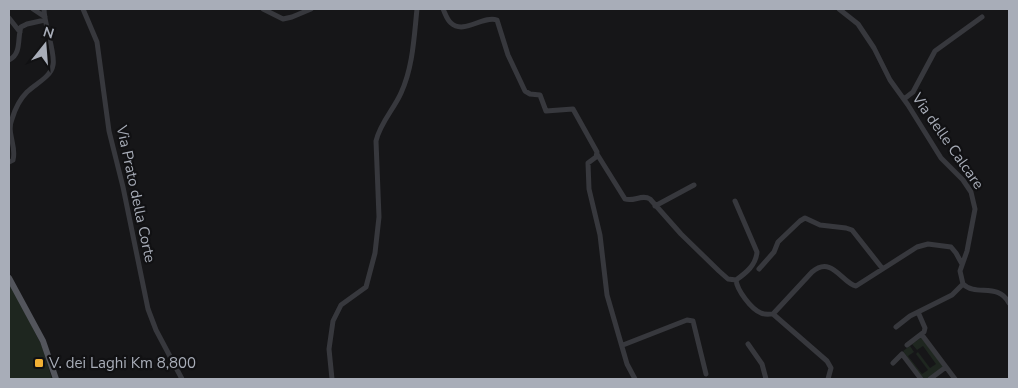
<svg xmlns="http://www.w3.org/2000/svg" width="1018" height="388" viewBox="0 0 1018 388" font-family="'Nunito Sans',sans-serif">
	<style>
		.green { fill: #1e261f }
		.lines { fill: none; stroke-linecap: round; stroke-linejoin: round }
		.minor { stroke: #37383d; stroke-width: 5 }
		.major { stroke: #53555c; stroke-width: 6 }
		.poi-dot { fill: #f2b134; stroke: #111113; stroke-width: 2 }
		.labels { text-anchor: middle; stroke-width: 4.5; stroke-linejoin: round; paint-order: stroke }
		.street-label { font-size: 15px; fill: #a8adb8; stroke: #111113 }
		.poi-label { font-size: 15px; fill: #a8adb8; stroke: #111113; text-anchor: start }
	</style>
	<rect width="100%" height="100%" fill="#161618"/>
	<path class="green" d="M9,282l33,64 10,33h-43z
		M922,337l22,30 -17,12h-4l-20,-28 7,-5 4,6 -6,4 14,18 6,-4 -12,-16 2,-2 12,16 6,-4 -13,-18 -6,4 -5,-6z"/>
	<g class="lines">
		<path class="minor" d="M33,9l12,8
			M83,9l14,33 12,89 14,56 25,122 8,21 26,49
			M263,9l20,10 9,-2 19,-8
			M443,9c2,4 4,11 8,14 13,12 32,-8 46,-3l11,35 17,36 5,3 10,1 6,16 27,-2 24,43 -1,5 -8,6 1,26 11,46 7,60 20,69 8,15
			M839,9l19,15 16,24 16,32 18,25 33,53 22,22 8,12 4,17 -8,42 -7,20 3,13c13,13 35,-2 46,19
			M9,18l11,14
			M9,60c13,-6 8,-22 12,-33l6,-3 18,-4
			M904,99l9,-7 22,-41 47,-34
			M597,154l28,45c9,3 17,-5 25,0l31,35 38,37 9,8 8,1c1,10 15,29 25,33 4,2 8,1 12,1l54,47 4,7 -3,11
			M9,162l4,-2c4,-14 -7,-27 -1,-41 3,-10 8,-20 15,-27 8,-8 24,-15 26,-27 3,-10 -9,-41 -9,-56
			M735,201l22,51c-1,13 -11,21 -21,28
			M655,206l39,-21
			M759,269l15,-17 4,-10 22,-21 5,-3 15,7 26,3 6,2 30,38
			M773,314l39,-42c20,-17 30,11 44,14l61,-39 11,-3 23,3 5,6 6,11
			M896,327l14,-11 42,-21 11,-11
			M922,335l33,44
			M748,344l14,20 4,15
			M623,345l64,-25 6,1 13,53
			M907,345l17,-13 1,-4 -7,-16
			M893,363l9,-9 19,25
			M332,379l-3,-30 4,-28 8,-16 25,-18 9,-34 4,-36 -3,-76c4,-18 18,-32 25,-48 12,-26 13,-56 16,-84
			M930,379l16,-12"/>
		<path class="major" d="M9,278l34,63 13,38"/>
	</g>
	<rect class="poi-dot" x="34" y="358" width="10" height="10" rx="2.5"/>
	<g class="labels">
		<g class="street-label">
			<text transform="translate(948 141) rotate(55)" y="5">Via delle Calcare</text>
			<text transform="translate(136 194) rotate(78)" y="5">Via Prato della Corte</text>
		</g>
		<g class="poi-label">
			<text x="49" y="368">V. dei Laghi Km 8,800</text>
		</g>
	</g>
	<rect width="1018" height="388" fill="none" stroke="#a8adb8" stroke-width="20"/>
	<g transform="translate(45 45) rotate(17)" stroke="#111113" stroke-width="4" paint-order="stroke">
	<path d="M0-4L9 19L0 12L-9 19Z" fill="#a8adb8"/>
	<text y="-8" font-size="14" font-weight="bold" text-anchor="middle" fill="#a8adb8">N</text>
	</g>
</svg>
